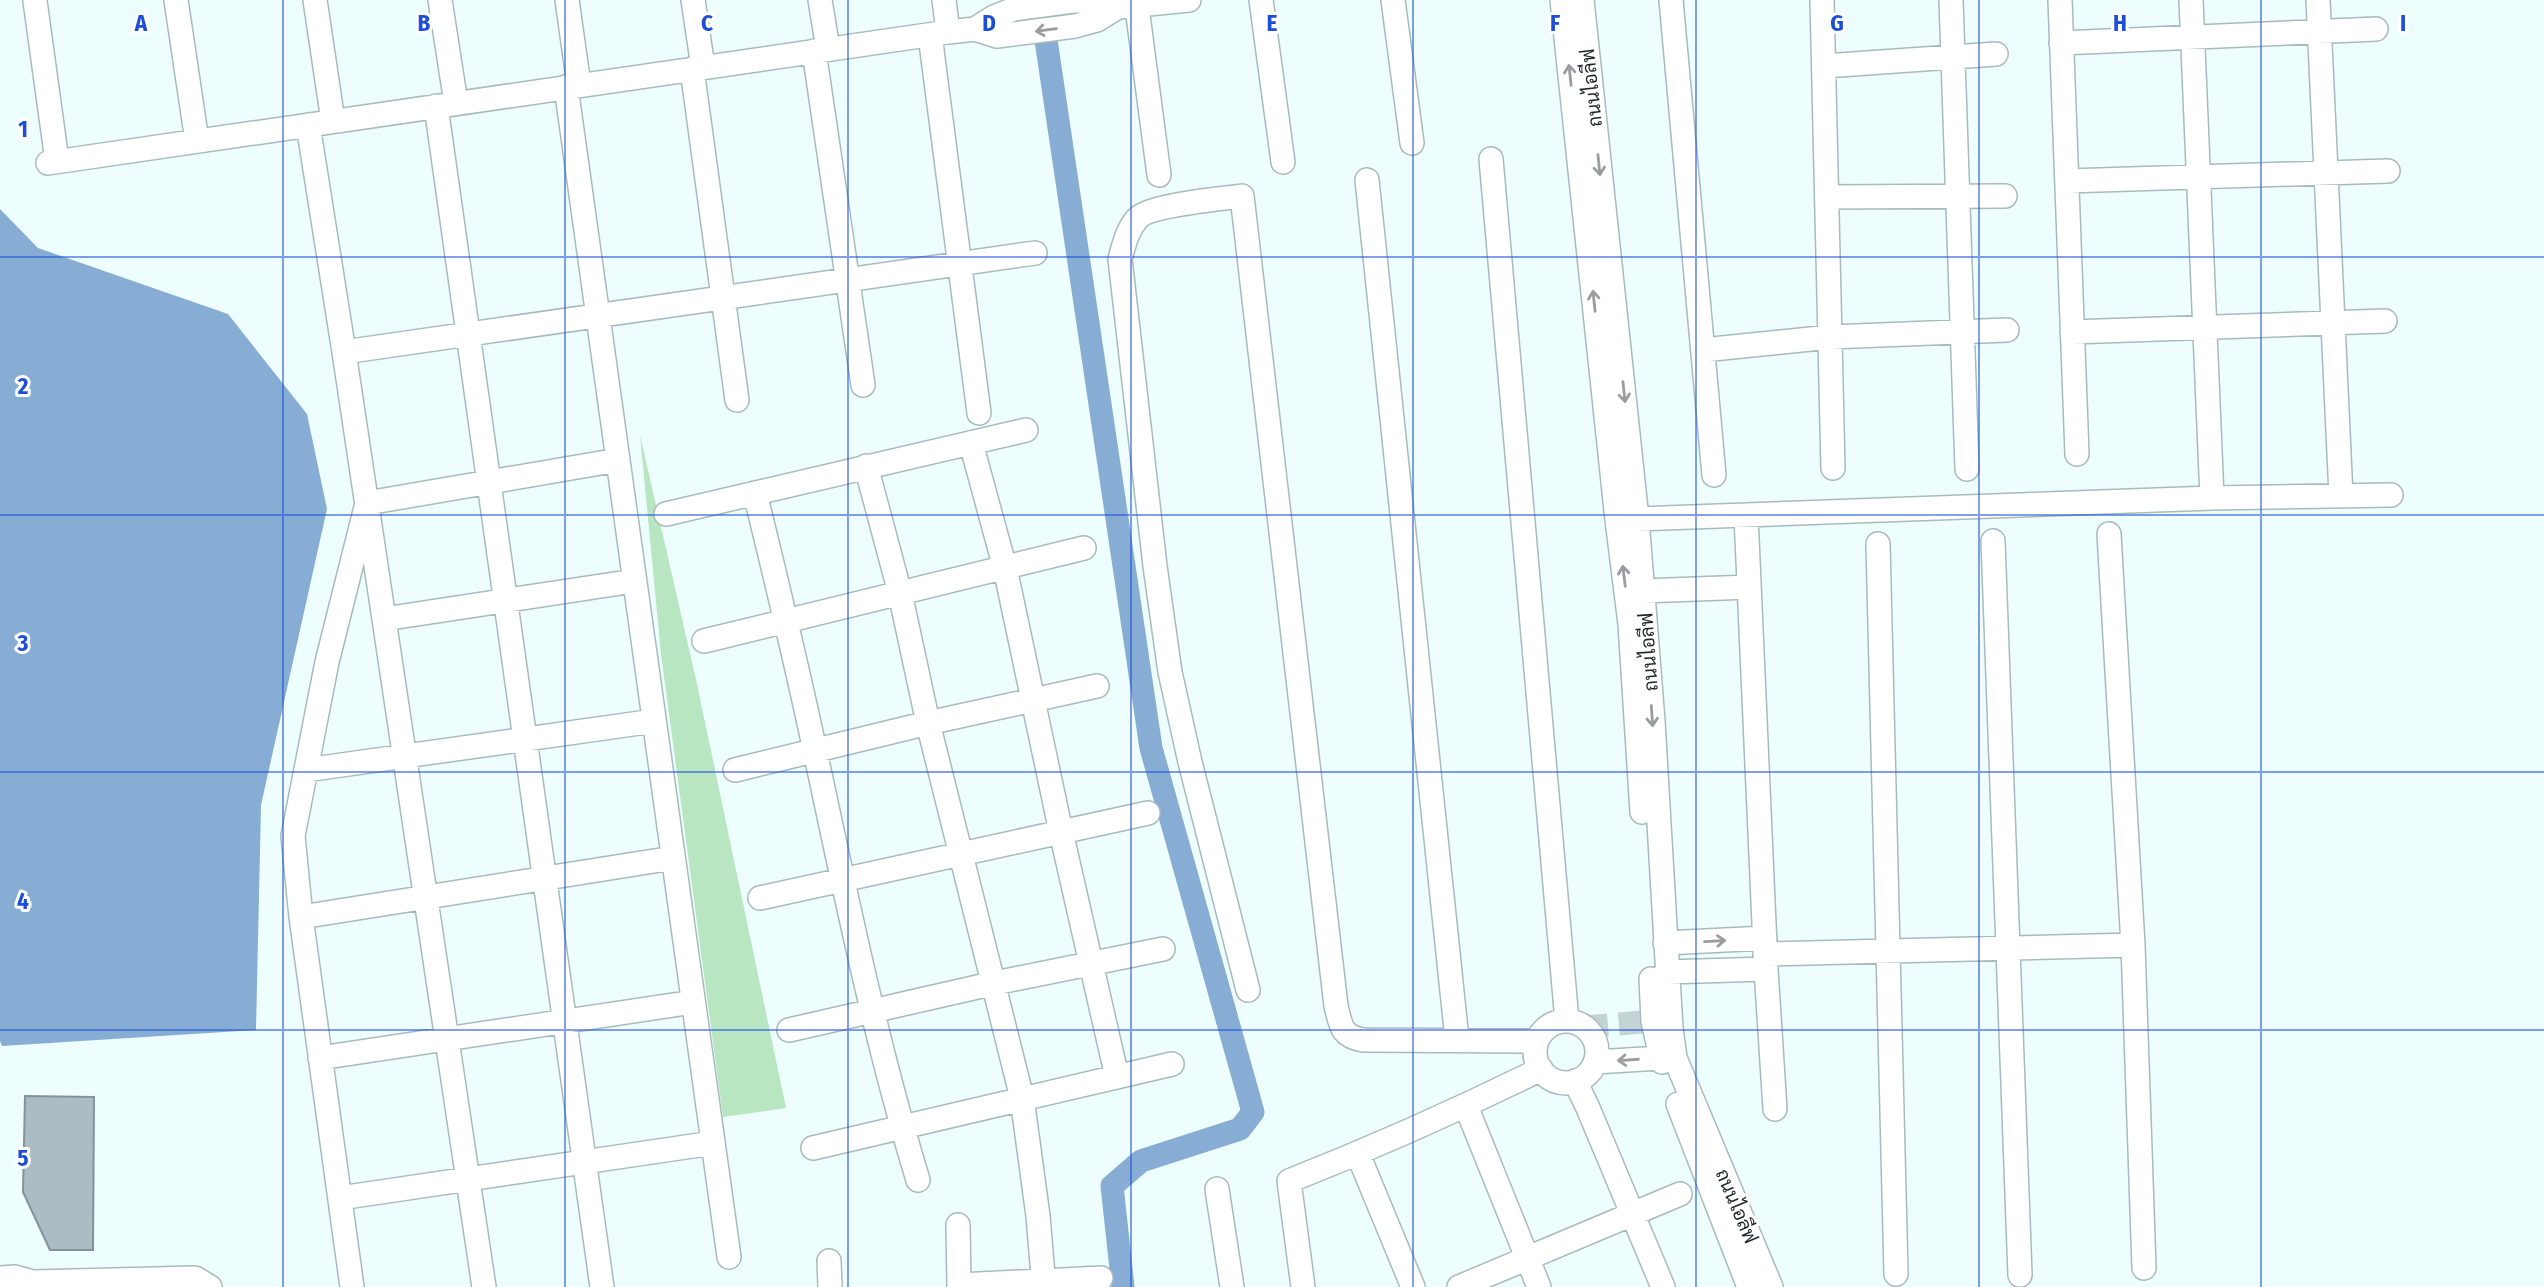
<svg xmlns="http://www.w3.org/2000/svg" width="2544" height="1287" viewBox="0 0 2544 1287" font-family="'Fira Sans Condensed',Sarabun,sans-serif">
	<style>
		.green { fill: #b8e6c1 }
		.water { fill: #87add4 }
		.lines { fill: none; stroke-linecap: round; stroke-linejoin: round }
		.canal { stroke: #87add4; stroke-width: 23 }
		.building { fill: #acbcc3; stroke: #83939a; stroke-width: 2 }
		.minor-tunnel { stroke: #c4d3d3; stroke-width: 23; stroke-dasharray: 23 11; stroke-linecap: butt }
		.minor-casing { stroke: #a8bbbc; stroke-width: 26 }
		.minor { stroke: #fff; stroke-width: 23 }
		.oneway { stroke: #9a9d9d }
		.grid { fill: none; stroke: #1d4ed8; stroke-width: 2; stroke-opacity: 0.55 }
		.labels { text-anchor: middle; stroke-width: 6; stroke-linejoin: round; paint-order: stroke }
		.street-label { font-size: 19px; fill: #1e2525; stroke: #fff }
		.grid-label { font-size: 23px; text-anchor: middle; font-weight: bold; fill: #1d4ed8; stroke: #fff; stroke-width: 6; stroke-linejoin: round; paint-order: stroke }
	</style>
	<rect width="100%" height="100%" fill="#eefefe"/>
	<path class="green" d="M640,435l57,249 89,424 -63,9 -62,-463z"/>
	<path class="water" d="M0,209l38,39 190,66 79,100 20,95 -66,296 -5,225 -254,16 -2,-5z"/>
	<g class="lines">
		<path class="canal" d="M1042,13l109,735 102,364 -13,17 -99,32 -29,25 11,101"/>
	</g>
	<path class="building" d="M25,1096l69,1 -1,153h-43l-27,-58z"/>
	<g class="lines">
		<path class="minor-tunnel" d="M1585,1027l68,-6"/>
		<defs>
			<path id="minor" d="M176,0l21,141
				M315,0l18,121
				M440,0l16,103
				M567,0l12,85
				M693,0l10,67
				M820,0l8,49
				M944,0l4,32
				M1136,0l23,175
				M1261,0l22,162
				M1393,0l19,143
				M1562,0l55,520 13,104 12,188
				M1582,0l55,519 16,202 18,307 4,30 96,229
				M1671,0l43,475
				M1822,0l11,468
				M1951,0l16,469
				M2060,0l17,454
				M2191,0l21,498
				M2318,0l23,496
				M35,1l22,160
				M975,29l19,-12 20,-8 59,-8h20l25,6 71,-7
				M930,35l49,378
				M2061,43l315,-14
				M814,51l49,334
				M1824,66l172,-12
				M692,69l45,331
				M566,87l163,1170
				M436,106l166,1181
				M308,125l36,227 140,935
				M1491,159l76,862
				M48,163l900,-131 27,-3 22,7 78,-10 22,-6 21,-13
				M1367,180l90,859
				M2067,181l321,-10
				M1827,197l178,-1
				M2072,332l313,-11
				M1703,350l127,-13 177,-7
				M344,352l691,-99
				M971,443l34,125 56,264 56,245
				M866,466l34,127 28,130 94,375 16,118 6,71
				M755,493c21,86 42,172 60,258 31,144 60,288 103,429
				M666,514l360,-84
				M1746,515l20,454 9,140
				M1637,519l575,-21 179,-3
				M2109,534l24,411 11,323
				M1993,541l27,734
				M1878,544l18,730
				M1643,591l106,-4
				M384,619l250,-38
				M704,641l380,-93
				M306,770l348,-49
				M735,770l193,-47 169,-37
				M760,898l388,-85
				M301,917l372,-59
				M1665,943l100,-5
				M1765,954l368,-9
				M1666,972l100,-3
				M1651,979l2,42 9,41
				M1248,990l-58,-228 -20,-90 -15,-106 -35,-307c4,-14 7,-29 17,-40 11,-14 85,-20 105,-23l94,810c5,20 5,30 27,34l174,1
				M1535 1052a31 31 0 1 1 62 0a31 31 0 1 1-62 0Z
				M789,1030l206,-47 168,-34
				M320,1058l373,-56
				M1595,1062l65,-4
				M1575,1081l13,27 75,179
				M1678,1104l71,183
				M1466,1106l73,181
				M813,1148l359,-84
				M1358,1154l55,133
				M1217,1189l15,98
				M340,1198l373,-55
				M958,1225l1,62
				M829,1261l1,26
				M0,1278l15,-1 18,5 3,5
				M33,1282l162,-4 15,9
				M959,1285l142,-7
				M352,1287l-51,-370 -8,-81 34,-174 40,-159 251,-43
				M1303,1287l-14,-106c86,-34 169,-71 252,-112
				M1459,1287l221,-93"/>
		</defs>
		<use href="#minor" class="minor-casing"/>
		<use href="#minor" class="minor"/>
	</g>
	<defs><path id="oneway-shaft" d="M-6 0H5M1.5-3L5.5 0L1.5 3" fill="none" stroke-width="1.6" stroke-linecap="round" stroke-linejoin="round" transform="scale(1.75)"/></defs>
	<g class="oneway">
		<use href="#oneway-shaft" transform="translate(1046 30) rotate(173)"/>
		<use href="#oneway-shaft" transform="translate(1570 75) rotate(-96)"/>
		<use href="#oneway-shaft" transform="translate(1599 165) rotate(84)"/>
		<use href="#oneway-shaft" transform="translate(1594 301) rotate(-96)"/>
		<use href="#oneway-shaft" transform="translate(1624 392) rotate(84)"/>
		<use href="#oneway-shaft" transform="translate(1624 576) rotate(-97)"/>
		<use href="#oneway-shaft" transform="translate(1652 716) rotate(86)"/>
		<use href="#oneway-shaft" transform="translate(1715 941) rotate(-3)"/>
		<use href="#oneway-shaft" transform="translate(1628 1060) rotate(176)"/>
	</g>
	<path class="grid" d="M283,0v1287M565,0v1287M848,0v1287M1131,0v1287M1413,0v1287M1696,0v1287M1979,0v1287M2261,0v1287M0,257h2544M0,515h2544M0,772h2544M0,1030h2544"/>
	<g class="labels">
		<g class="street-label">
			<text transform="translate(1591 88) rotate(-96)" y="7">ถนนไอลีฟ</text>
			<text transform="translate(1648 652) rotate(-94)" y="7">ถนนไอลีฟ</text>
			<text transform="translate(1737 1206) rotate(67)" y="7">ถนนไอลีฟ</text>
		</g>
	</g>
	<g class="grid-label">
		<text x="141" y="31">A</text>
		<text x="424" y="31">B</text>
		<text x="707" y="31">C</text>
		<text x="989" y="31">D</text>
		<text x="1272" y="31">E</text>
		<text x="1555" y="31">F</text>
		<text x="1837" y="31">G</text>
		<text x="2120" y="31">H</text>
		<text x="2403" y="31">I</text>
		<text x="23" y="137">1</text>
		<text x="23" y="394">2</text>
		<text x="23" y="651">3</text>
		<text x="23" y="909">4</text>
		<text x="23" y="1166">5</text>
	</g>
</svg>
